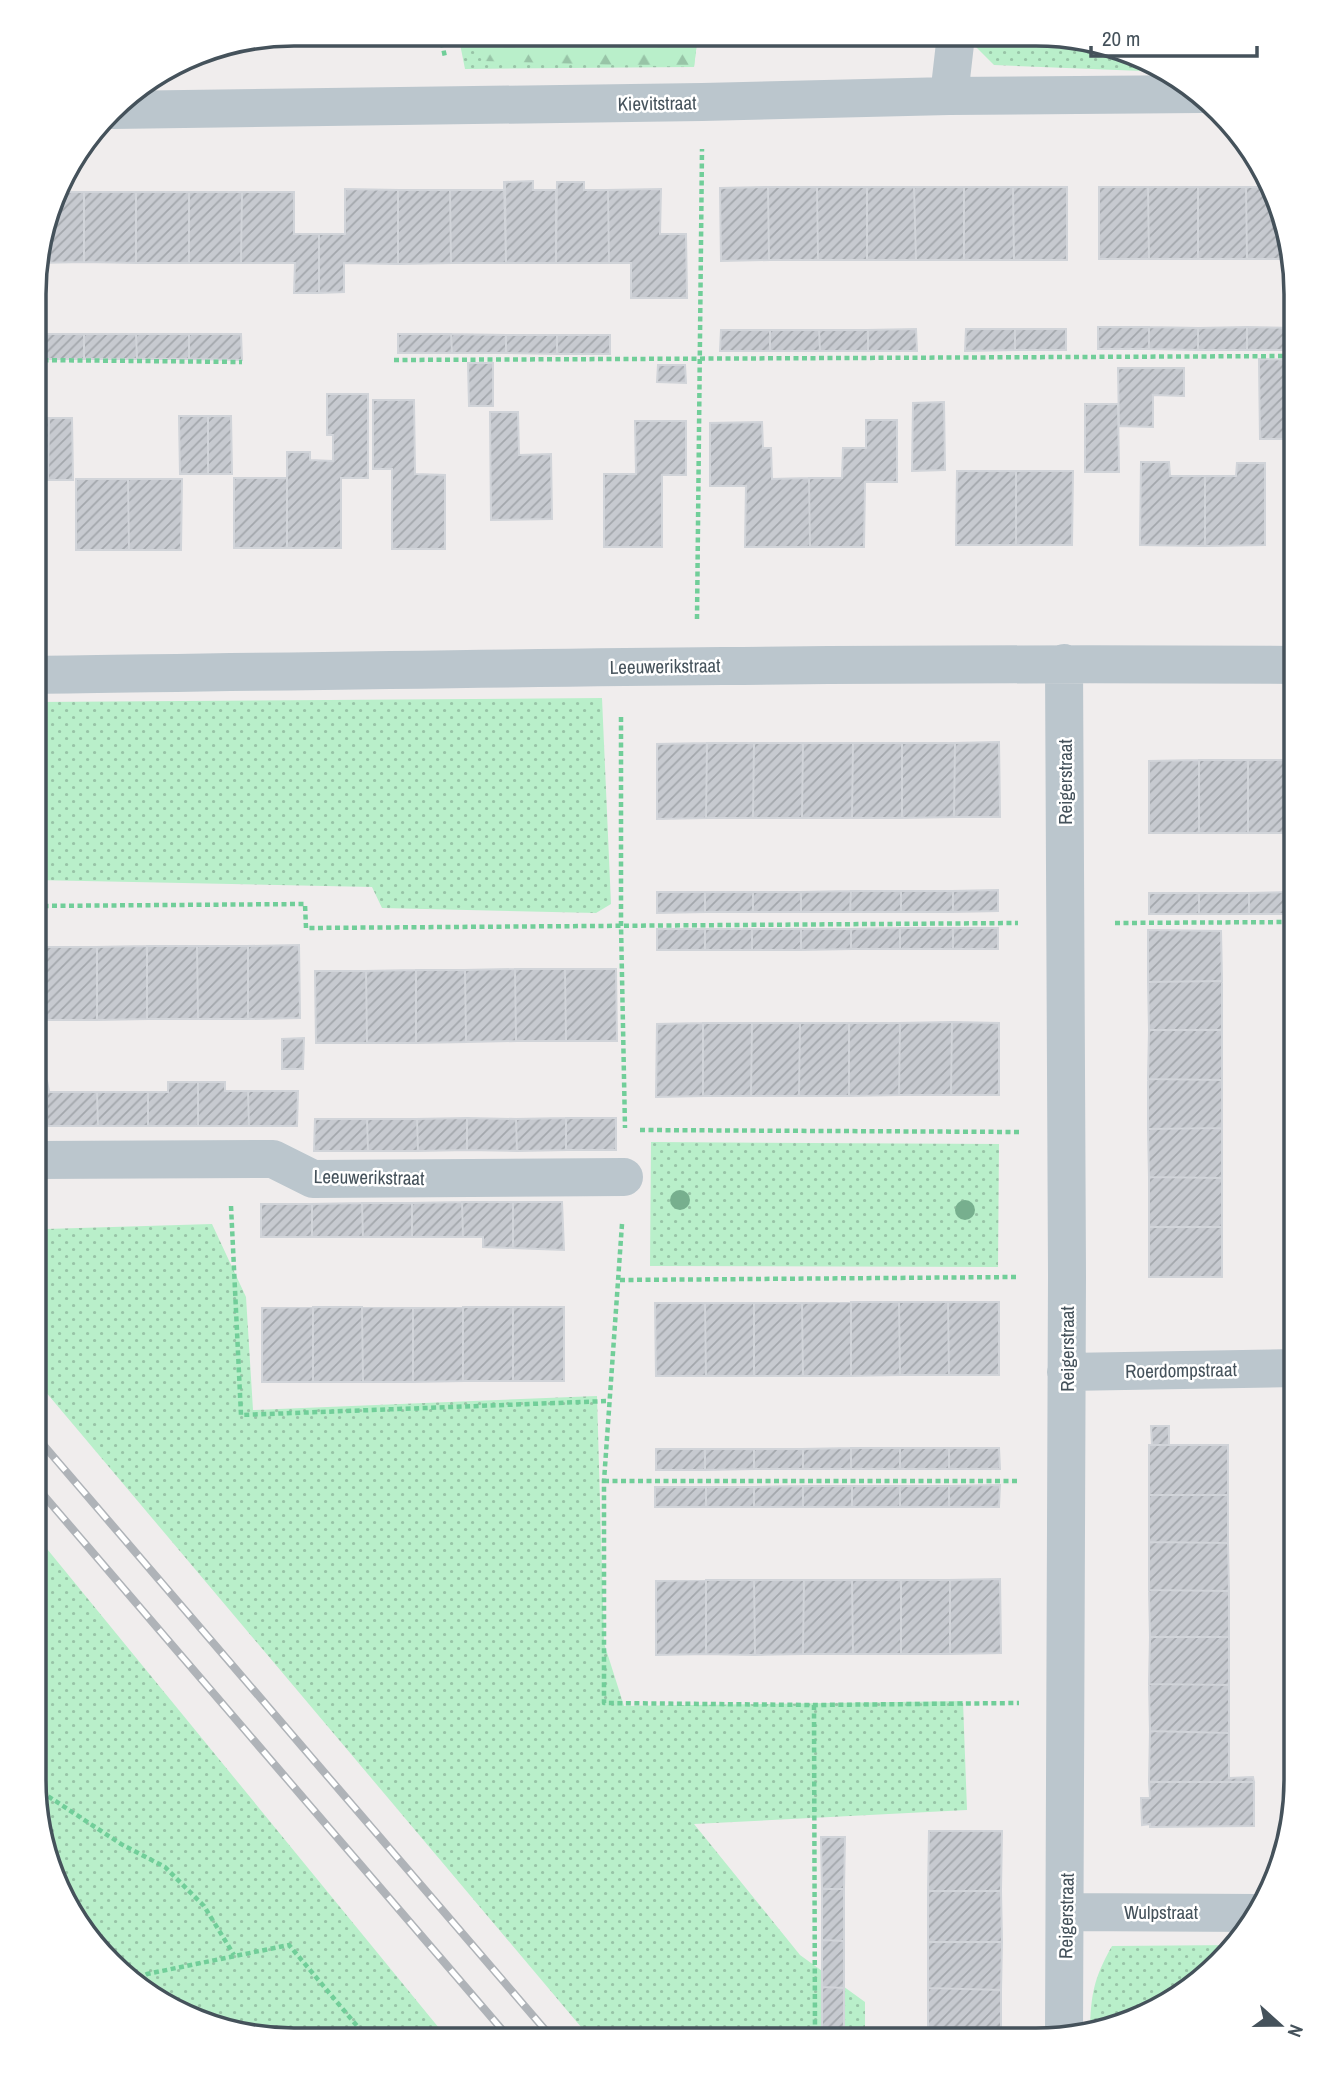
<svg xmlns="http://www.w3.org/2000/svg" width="1329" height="2074" viewBox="0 0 1329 2074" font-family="'Archivo Narrow',sans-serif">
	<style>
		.grass { fill: url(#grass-dots) }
		.forest { fill: url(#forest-firs) }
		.building { fill: url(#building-hatch); stroke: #d1d4d9; stroke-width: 2 }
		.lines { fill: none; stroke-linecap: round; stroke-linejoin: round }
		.path { stroke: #71ce99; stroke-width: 4.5; stroke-dasharray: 5 3.5; stroke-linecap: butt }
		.minor { stroke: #bbc6cd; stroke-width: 38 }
		.rail-casing { stroke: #afb3b8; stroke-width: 8 }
		.rail { stroke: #fff; stroke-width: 5; stroke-dasharray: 16; stroke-linecap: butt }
		.tree { fill: #77af8e }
		.labels { text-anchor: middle; stroke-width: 5; stroke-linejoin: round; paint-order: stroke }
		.street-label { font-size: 19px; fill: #45525b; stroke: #fff }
		.rim { fill: none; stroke: #45525b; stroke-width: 3.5 }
	</style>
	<defs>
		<pattern id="grass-dots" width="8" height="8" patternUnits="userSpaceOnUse" patternTransform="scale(1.75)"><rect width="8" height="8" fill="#b9efca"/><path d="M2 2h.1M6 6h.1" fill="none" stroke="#98c4a7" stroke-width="1.8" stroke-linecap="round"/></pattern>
		<pattern id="forest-firs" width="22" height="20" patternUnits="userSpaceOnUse" patternTransform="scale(1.75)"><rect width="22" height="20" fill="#b9efca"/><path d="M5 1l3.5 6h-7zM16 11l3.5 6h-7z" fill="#98c4a7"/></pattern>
		<pattern id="building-hatch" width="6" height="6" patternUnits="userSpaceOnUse" patternTransform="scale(1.75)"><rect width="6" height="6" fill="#c7cad0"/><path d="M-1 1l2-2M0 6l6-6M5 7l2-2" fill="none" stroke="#a3a7ac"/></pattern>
	</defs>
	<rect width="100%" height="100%" fill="#f0eded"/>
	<path class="grass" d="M458,34h240l-4,33 -229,2z
		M973,35l97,1 66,17 7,4 -1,14 -148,-6 -22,-22z
		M602,698l9,206 -15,9 -214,-5 -10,-21 -337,-7v-178z
		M651,1142l348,2 -1,123 -348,-1z
		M34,1221l12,8 166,-5 34,73 7,113 344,-14 7,247 20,63 339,-5 4,109 -273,14 106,131 65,47v38h-273l-558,-662z
		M34,1533l414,506h-188l-66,-18 -59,-34 -48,-48 -34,-58 -20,-100z
		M1236,1945l-42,42 -58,34 -46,9c1,-37 4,-52 22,-84z"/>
	<path class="forest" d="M478,34h220l-4,33 -211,-6z"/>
	<path class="building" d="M504,181l2,82h-55l-1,-73h54z
		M533,181v9h23v73h-50l-1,-81z
		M557,182h27v8h24l1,73h-53z
		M768,187h49l1,73h-49z
		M768,187l1,73 -48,1 -1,-73z
		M817,187h50v73h-49z
		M867,187h47l2,73h-49z
		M914,187h50v73h-48z
		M964,187h49l1,73h-50z
		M1013,187h54v73h-53z
		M1099,187h49l1,72h-50z
		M1148,187h50v72h-49z
		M1198,187h48l1,72h-49z
		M1246,187h26l4,6 13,66h-42z
		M345,189l53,1v74l-54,-1v29l-25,1v-59h26z
		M661,189l-1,45h26l1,64h-56v-35h-22l-1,-73z
		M398,190h52l1,73 -53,1z
		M56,192h28v70l-49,1z
		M84,192h52v71l-52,-1z
		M136,192h53v71h-53z
		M189,192h53l-1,71h-52z
		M242,192h52v42h25v59h-25l1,-30h-54z
		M1098,327h51v22h-51z
		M1149,327l49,1v22l-49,-1z
		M1247,327l49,1v22h-49z
		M1247,327v23h-49v-22z
		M916,329l1,22h-49v-21z
		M966,329h49v21l-50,1z
		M1015,329h51v21h-51z
		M721,330h49v21h-50z
		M770,330h49l1,21h-50z
		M819,330h49v21h-48z
		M35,334h49v25h-49z
		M84,334h52l1,25h-53z
		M136,334h53v25h-52z
		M189,334h52l1,26 -53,-1z
		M398,334h53l1,19h-54z
		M451,334l55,1v18h-54z
		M506,335h51v19l-51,-1z
		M557,335h53v19h-53z
		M1259,359l37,1v79h-36z
		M468,363h25v43h-24z
		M658,365h27l1,18 -29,-1z
		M1118,368h66v28l-31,-1v32l-34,-1z
		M327,394h41v84h-27v70h-54v-96h23v8l23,1v-26h-6z
		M373,400h41l1,74 30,1v74h-53v-80h-19z
		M944,402l1,68 -33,1 1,-68z
		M1085,404h33l1,68h-34z
		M490,412h28l1,43 32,-1 1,65 -61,1z
		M179,416h29v58h-28z
		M208,416h23l1,58h-24z
		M35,418h14l-1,62h-13z
		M49,418h23l1,62h-25z
		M866,420h31v62h-32l-1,65h-54l-1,-69h33l1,-30h23z
		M635,421h51v54h-24v72h-58v-73h32z
		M762,422l1,26h8l1,31 37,-1 1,69h-65l1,-61h-36v-63z
		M1141,462h28l1,14h35v70l-65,-1z
		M1237,463h28v82l-60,1v-70h31z
		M957,471h59v74h-60z
		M1016,471h57l-1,74h-56z
		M234,478h53v70h-53z
		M76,479h52l1,71h-53z
		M128,479h54l-1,71h-52z
		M999,742l1,75h-46l1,-74z
		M707,743l-1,75 -49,1v-75z
		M707,743h47l-1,75h-47z
		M754,743h49l-1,75h-49z
		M803,743h50l-1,75h-50z
		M853,743h49v75h-50z
		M902,743h53l-1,74 -52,1z
		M1199,760v73h-50v-72z
		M1199,760h49v73h-49z
		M1248,760h48v73h-48z
		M998,890v21l-45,1v-21z
		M851,891h50v21h-51z
		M851,891l-1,21h-49v-20z
		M901,891h52v21h-52z
		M657,892h48v20l-48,1z
		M705,892h48v20h-48z
		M753,892h48v20h-48z
		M1296,892v22h-47v-21z
		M1149,893h50v21h-50z
		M1199,893h50v21h-50z
		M900,928v21h-49v-20z
		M900,928h53v21h-53z
		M953,928h45v21h-45z
		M657,929h48v21h-48z
		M705,929h47v21h-47z
		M752,929h49v21h-49z
		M801,929h50v20l-50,1z
		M1148,930l73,1 1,50 -74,1z
		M1294,930h2l-1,51h-2z
		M299,945l1,73 -52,1v-73z
		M147,946v73l-50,1v-73z
		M147,946h50l1,73h-51z
		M197,946h51v73h-50z
		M34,947h12v73h-12z
		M46,947h51v73h-51z
		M515,969h50l1,72h-50z
		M515,969l1,72 -50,1 -1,-72z
		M565,969h51l1,72h-51z
		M416,970v73h-49l-1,-72z
		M416,970h49l1,72 -50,1z
		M315,971h51l1,72h-51z
		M1222,981v49h-73l-1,-48z
		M1293,981h2v49h-1z
		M952,1022l47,1v72h-48z
		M952,1022l-1,73h-52l1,-72z
		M703,1023h49l-1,73h-48z
		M703,1023v73l-47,1 1,-73z
		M752,1023h48l-1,73h-48z
		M800,1023h49v73h-50z
		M849,1023h51l-1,72 -50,1z
		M1149,1030h73v50l-74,-1z
		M304,1038l-1,31h-21v-30z
		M1148,1079l74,1v48l-74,1z
		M1294,1079h1v49h-1z
		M34,1081h13v45h-13z
		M47,1081l2,11h48l1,34h-51z
		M168,1082h30v44h-50v-34h20z
		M198,1082h27v9h23l1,35h-51z
		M248,1091h50l-1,35h-48z
		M97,1092h51v34h-50z
		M467,1118v32l-49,1 -1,-32z
		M467,1118l49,1 1,32 -50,-1z
		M566,1118h50v32h-50z
		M566,1118v32l-49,1 -1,-32z
		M315,1119h52l1,32h-54z
		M367,1119h50l1,32h-50z
		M1222,1128v50l-73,-1 -1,-48z
		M1294,1128h1v49h-1z
		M1149,1177l73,1v49h-73z
		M462,1202l1,35h-51v-34z
		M462,1202h51v46l-30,-1v-10h-20z
		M513,1202h49l2,48 -51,-2z
		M362,1203h50v34h-49z
		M362,1203l1,34h-51v-33z
		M261,1204h51v33h-51z
		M1149,1227h73v50h-73z
		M851,1302h48l1,73 -49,1z
		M851,1302v74h-48l-1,-73z
		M899,1302h49l1,73h-49z
		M948,1302h51v73h-50z
		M655,1303h50l1,73h-50z
		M705,1303h49v73h-48z
		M754,1303h48l1,73h-49z
		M313,1307v75h-51v-74z
		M313,1307h49l1,75h-50z
		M362,1307l51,1v74h-50z
		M463,1307v74l-50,1v-74z
		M463,1307h50v74h-50z
		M513,1307h51v74h-51z
		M1151,1426h18v19h-17z
		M1149,1445h79v50h-79z
		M1292,1447h3v48h-5z
		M851,1448h49v21h-49z
		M851,1448v21h-48v-20z
		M900,1448h49v21h-49z
		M949,1448h50l1,21h-51z
		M656,1449h49v21h-49z
		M705,1449h49v20l-49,1z
		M754,1449h49v20h-49z
		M1000,1485l-1,22h-50v-21z
		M803,1486v21h-49v-20z
		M803,1486h49v21h-49z
		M852,1486h48v21h-48z
		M900,1486h49v21h-49z
		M655,1487h51v20h-51z
		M706,1487h48v20h-48z
		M1149,1495h79v48l-79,-1z
		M1149,1542l79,1 1,48 -80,-1z
		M1000,1579l1,74 -51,1v-74z
		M706,1580h48l1,75 -49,-1z
		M706,1580v74l-50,1v-74z
		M754,1580h50l-1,74 -48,1z
		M804,1580h48l1,74h-50z
		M852,1580h49v74h-48z
		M901,1580h49v74h-49z
		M1149,1590l80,1v46h-79z
		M1150,1637h79v48l-80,-1z
		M1149,1684l80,1v48l-79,-2z
		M1150,1731l79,2v45l24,-1 1,5h-105z
		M1149,1782h105v44l-104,1v-3l-8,1 -1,-27h9z
		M929,1831h73l-1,60h-73z
		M821,1837h24l-1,52h-22z
		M822,1889h22v52l-22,-1z
		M928,1891h73l1,51h-74z
		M822,1940l22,1v47l-22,-1z
		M928,1942h74l-1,48 -73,-2z
		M822,1987l22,1v49h-22z
		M928,1988l73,2v49l-73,-1z
		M822,2037h22v3h-22z
		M928,2038l73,1v2l-73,-1z"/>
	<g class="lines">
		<path class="path" d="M440,34l5,23
			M35,360l207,2
			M394,360l902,-4
			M697,619l5,-470
			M621,717v208l4,203
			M35,906l270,-2 1,24 712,-5
			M1115,923l181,-1
			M640,1130l379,2
			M231,1206l10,209 367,-14
			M622,1224l-18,257v222l210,2 205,-2
			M620,1280l397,-3
			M604,1481h416
			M814,1705l1,335
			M34,1787l87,57 44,23 39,39 30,49
			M131,1983l16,-9 142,-29 79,94"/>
		<path class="minor" d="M949,96l7,-61
			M112,110l590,-8 247,-6 252,-2
			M35,675c420,-6 840,-13 1261,-10
			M34,1160l239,-1 40,20 311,-2
			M1066,1372l229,-4
			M1066,1912l190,1
			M1064,2035l3,-759 -3,-613"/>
		<defs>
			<path id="rail" d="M34,1434l519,605
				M34,1484l476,555"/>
		</defs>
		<use href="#rail" class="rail-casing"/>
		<use href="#rail" class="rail"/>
	</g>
	<g class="tree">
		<circle cx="680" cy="1200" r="10"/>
		<circle cx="965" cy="1210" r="10"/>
	</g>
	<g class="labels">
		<g class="street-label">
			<text transform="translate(657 103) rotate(-1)" y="7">Kievitstraat</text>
			<text transform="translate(665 666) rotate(-1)" y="7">Leeuwerikstraat</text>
			<text transform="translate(1065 782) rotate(-90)" y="7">Reigerstraat</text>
			<text transform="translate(369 1177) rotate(1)" y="7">Leeuwerikstraat</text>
			<text transform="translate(1067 1349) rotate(-90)" y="7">Reigerstraat</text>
			<text transform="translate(1181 1370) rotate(-1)" y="7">Roerdompstraat</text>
			<text x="1161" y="1919">Wulpstraat</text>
			<text transform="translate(1066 1916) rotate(-89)" y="7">Reigerstraat</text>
		</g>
	</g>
	<path d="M0 0H1329V2074H0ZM294 46H1036A248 248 0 0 1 1284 294V1780A248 248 0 0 1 1036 2028H294A248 248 0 0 1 46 1780V294A248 248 0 0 1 294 46Z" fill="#fff" fill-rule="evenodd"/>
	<path class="rim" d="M294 46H1036A248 248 0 0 1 1284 294V1780A248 248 0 0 1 1036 2028H294A248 248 0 0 1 46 1780V294A248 248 0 0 1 294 46Z"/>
	<g transform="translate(1280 2025) rotate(111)" stroke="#ffffff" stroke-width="5" paint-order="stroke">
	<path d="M0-5L12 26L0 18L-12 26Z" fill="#45525b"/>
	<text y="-10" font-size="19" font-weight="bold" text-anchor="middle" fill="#45525b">N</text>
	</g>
	<path d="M1091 46v10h166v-10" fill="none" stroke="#45525b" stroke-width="3.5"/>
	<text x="1102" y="46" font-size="21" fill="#45525b" stroke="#ffffff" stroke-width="5" paint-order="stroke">20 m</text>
</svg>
